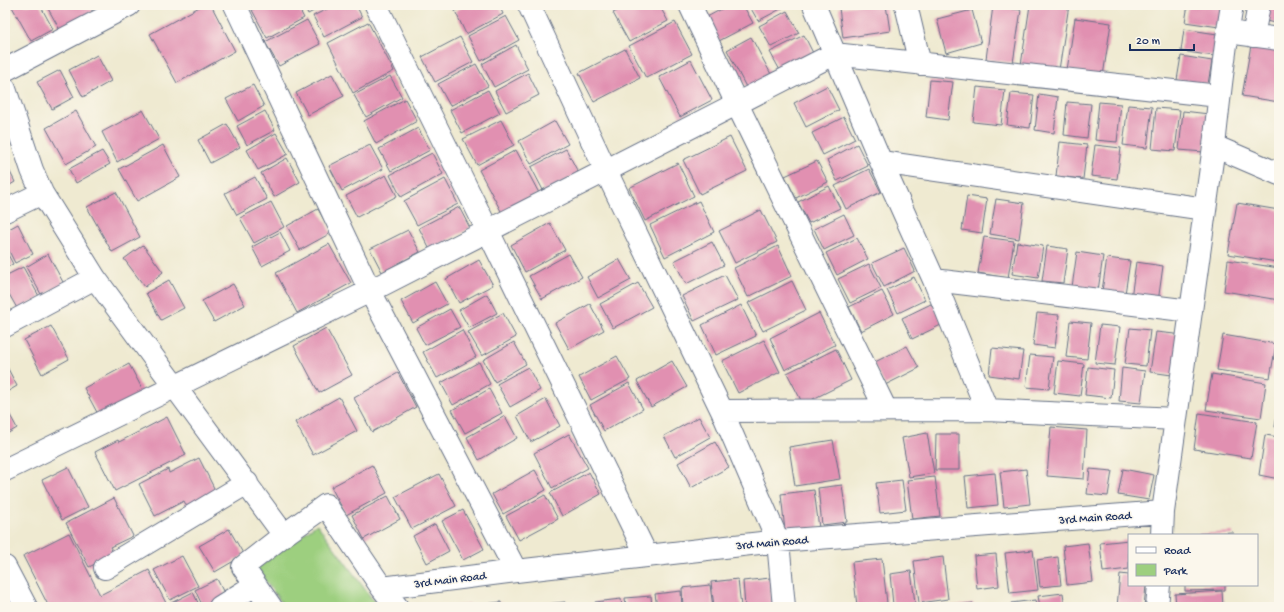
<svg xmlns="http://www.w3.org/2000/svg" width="1284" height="612" viewBox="0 0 1284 612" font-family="'Gochi Hand',sans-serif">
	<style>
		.green { fill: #9dcf7f; stroke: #5c7f6e }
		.building { fill: #e190b1 }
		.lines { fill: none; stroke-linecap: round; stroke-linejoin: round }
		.minor-casing { stroke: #657086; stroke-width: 24 }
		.minor { stroke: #fff; stroke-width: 22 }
		.labels { text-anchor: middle; stroke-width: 3; stroke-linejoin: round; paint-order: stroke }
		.street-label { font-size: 12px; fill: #1b2f5e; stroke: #fbf7ec }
	</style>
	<rect width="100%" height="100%" fill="#fbf7ec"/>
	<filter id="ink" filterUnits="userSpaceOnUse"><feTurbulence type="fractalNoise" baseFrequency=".025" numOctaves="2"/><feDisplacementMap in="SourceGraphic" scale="8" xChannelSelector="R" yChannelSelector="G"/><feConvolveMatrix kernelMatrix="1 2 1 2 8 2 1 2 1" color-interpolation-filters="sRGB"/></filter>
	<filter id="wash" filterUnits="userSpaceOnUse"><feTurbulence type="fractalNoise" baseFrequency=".012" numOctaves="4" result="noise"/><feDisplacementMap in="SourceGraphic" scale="16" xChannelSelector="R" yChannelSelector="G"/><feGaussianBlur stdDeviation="0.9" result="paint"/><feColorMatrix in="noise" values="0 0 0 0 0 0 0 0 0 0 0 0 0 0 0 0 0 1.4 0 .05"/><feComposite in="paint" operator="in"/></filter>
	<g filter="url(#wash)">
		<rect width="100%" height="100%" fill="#efead1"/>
		<path class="green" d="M317,524l61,83h-93l-29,-38z"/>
		<g id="blocks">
			<path class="building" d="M11,5h29l13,24 -22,12z
				M46,5h43l4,7 -33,18z
				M203,5h8l24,46 -58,32 -27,-49z
				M261,5h36l7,13 -37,20 -15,-28z
				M304,5h21l-17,9z
				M335,5h21l6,12 -38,20 -11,-21z
				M466,5h33l4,9 -37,20 -11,-23z
				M628,5h31l9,16 -39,21 -16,-29z
				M729,5h14l10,18 -34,18 -12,-24z
				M749,5h39l-30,16z
				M859,5h27l4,26 -47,7 -4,-30z
				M1030,5h39l-10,65 -38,-5z
				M1188,5h34l-3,22 -34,-5z
				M1269,5h10v19l-13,-3z
				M993,6l28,4 -8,53 -27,-4z
				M972,10l9,33 -35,10 -9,-34z
				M787,11l12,22 -28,14 -12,-21z
				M506,16l13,24 -38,21 -13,-25z
				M1075,18l36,5 -8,53 -36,-6z
				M307,20l13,24 -41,22 -14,-24z
				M368,22l26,49 -41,22 -25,-50z
				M675,22l17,32 -46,24 -17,-32z
				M1184,29l33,5 -3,22 -33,-5z
				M804,35l11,22 -33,17 -12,-22z
				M460,37l13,25 -38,20 -13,-25z
				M751,37l21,39 -25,13 -20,-39z
				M516,45l12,24 -34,18 -12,-23z
				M1251,45l28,5v52l-37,-6z
				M625,49l15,29 -46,24 -15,-29z
				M97,55l14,26 -28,16 -14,-27z
				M1181,56l31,5 -4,23 -31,-4z
				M691,60l21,40 -32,17 -21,-40z
				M476,64l12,22 -38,20 -12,-22z
				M60,70l14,27 -22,12 -15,-27z
				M528,73l11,22 -33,17 -11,-21z
				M332,74l12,22 -36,19 -12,-22z
				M390,76l12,21 -36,20 -12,-22z
				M930,80l23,2 -5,38 -22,-3z
				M253,85l11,21 -26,15 -12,-22z
				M827,86l12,24 -33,17 -12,-24z
				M977,87l28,3 -4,35 -28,-3z
				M488,90l12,23 -38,20 -12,-23z
				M1011,93l23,2 -4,33 -23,-3z
				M1039,94l19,3 -4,36 -19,-3z
				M405,99l12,22 -41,23 -12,-23z
				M1067,102l24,2 -4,34 -23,-3z
				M1099,102l22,2 -4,38 -22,-2z
				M1128,105l24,2 -5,41 -24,-3z
				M1156,108l24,2 -5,41 -23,-2z
				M143,110l16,29 -42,23 -15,-30z
				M76,111l20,36 -30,17 -20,-36z
				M265,111l10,19 -28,15 -10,-19z
				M1183,111l26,3 -5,38 -25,-2z
				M844,117l11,22 -32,16 -11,-22z
				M501,120l13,25 -37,20 -14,-26z
				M555,121l13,23 -37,20 -12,-23z
				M227,124l13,23 -30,16 -12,-23z
				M418,128l12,22 -39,21 -12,-22z
				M276,133l12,21 -30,16 -11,-20z
				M730,137l17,34 -47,23 -17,-34z
				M1060,142l27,3 -4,34 -27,-3z
				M857,144l11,22 -31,15 -10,-21z
				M163,145l17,32 -43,24 -18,-32z
				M370,145l13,24 -41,22 -13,-25z
				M1095,145l26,3 -4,31 -26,-3z
				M566,149l13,25 -35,18 -13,-25z
				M516,150l23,43 -37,20 -23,-43z
				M102,151l8,13 -34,19 -7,-14z
				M432,153l11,21 -42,23 -11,-22z
				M287,158l13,24 -26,15 -13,-24z
				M817,161l11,21 -32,16 -11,-22z
				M5,162l10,20 -10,6z
				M678,163l16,33 -49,25 -16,-33z
				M869,169l12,23 -35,17 -11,-23z
				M386,175l11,21 -40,21 -11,-21z
				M255,177l12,22 -30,16 -12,-22z
				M445,179l13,25 -41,21 -13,-24z
				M829,186l11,22 -31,15 -11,-21z
				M116,192l24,45 -28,15 -25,-45z
				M967,196l20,3 -5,34 -20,-3z
				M996,199l28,4 -5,36 -29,-5z
				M699,201l15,31 -49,25 -15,-32z
				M271,202l13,25 -30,16 -14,-25z
				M1237,203l42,7v40l-2,12 -49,-8z
				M459,207l11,21 -40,22 -11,-22z
				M318,209l13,24 -31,17 -13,-24z
				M761,210l16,32 -42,21 -16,-32z
				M844,214l10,21 -30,15 -10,-21z
				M550,223l15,27 -40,22 -14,-27z
				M18,224l15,30 -18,9 -10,-20v-12z
				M408,230l12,22 -38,20 -12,-23z
				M280,232l10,19 -28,15 -10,-19z
				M984,237l30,4 -6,37 -30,-5z
				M857,238l11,21 -31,16 -11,-22z
				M712,242l12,23 -38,19 -12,-23z
				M1017,242l26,4 -5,32 -26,-4z
				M329,244l22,39 -54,30 -21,-40z
				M143,245l20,27 -18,15 -21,-28z
				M778,246l14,30 -44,21 -14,-29z
				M1047,246l21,3 -5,34 -21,-2z
				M904,248l11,23 -31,16 -12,-24z
				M5,249l8,15 -8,4z
				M1077,252l26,4 -5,35 -26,-4z
				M48,254l16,30 -22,12 -16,-29z
				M569,254l13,23 -40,22 -13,-23z
				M1107,258l23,3 -5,33 -23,-3z
				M619,259l12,21 -33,18 -11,-21z
				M479,260l14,25 -34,18 -13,-24z
				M1228,260l51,8v32l-55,-9z
				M1136,262l27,4 -5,36 -27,-4z
				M869,264l12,24 -31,15 -12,-24z
				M23,267l17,31 -22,12 -13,-23v-11z
				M725,275l13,25 -44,21 -12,-25z
				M914,277l11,23 -27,13 -11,-23z
				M169,280l15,28 -23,12 -15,-27z
				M792,281l14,29 -43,21 -15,-28z
				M435,282l12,22 -34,19 -12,-22z
				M638,283l14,24 -39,21 -13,-24z
				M233,284l12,21 -31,17 -12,-21z
				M882,291l12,23 -33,17 -12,-24z
				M487,294l10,19 -28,15 -10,-18z
				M5,301l5,10 -5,3z
				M933,303l10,21 -31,15 -10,-21z
				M590,304l14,26 -35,19 -14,-26z
				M741,305l15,31 -40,19 -14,-30z
				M450,309l10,18 -35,18 -9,-17z
				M503,313l13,24 -34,19 -14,-24z
				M819,313l16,32 -50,25 -15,-32z
				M1037,313l22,2 -4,33 -22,-3z
				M1070,321l21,2 -4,36 -21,-2z
				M1100,325l20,2 -5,38 -20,-2z
				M51,326l18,33 -27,15 -18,-34z
				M326,328l26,47 -33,18 -25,-47z
				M1130,328l20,2 -4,36 -21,-2z
				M462,330l14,27 -39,21 -14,-26z
				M1156,332l28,3 -5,41 -29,-4z
				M1223,335l53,9 -6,34 -53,-8z
				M764,340l16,32 -42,21 -16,-32z
				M514,342l12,22 -31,18 -12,-22z
				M907,346l12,22 -34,17 -12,-22z
				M992,348l31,3 -4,28 -30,-4z
				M836,349l15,31 -48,24 -16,-31z
				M1030,355l23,2 -4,32 -23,-2z
				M617,356l13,23 -39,21 -12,-23z
				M672,361l15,26 -36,20 -14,-26z
				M1058,361l26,3 -4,32 -26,-3z
				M479,362l11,22 -37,21 -12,-22z
				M5,363l12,23 -12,7z
				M129,364l16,30 -45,24 -16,-30z
				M528,367l12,23 -30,17 -13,-23z
				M1088,367l26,3 -3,28 -26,-3z
				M1122,368l23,3 -4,32 -22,-2z
				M398,373l18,34 -44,25 -18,-34z
				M1212,374l54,9 -5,35 -55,-8z
				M629,383l14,26 -39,22 -14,-26z
				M489,389l13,24 -37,20 -13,-23z
				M339,397l18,34 -44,24 -18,-33z
				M546,399l14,27 -29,16 -14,-26z
				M5,406l12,22 -12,7z
				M1278,408h1v20l-4,-1z
				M1199,413l58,9 -6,36 -57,-9z
				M505,416l12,22 -38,22 -12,-23z
				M167,417l19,38 -71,36 -20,-39 23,-12 1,2z
				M699,417l11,20 -35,20 -11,-21z
				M1051,427l36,3 -3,49 -37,-3z
				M927,433l7,40 -25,4 -7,-39z
				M569,434l19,34 -36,20 -18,-35z
				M936,434h23v36h-24z
				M1265,435l14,2v42l-20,-4z
				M833,440l7,39 -45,7 -6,-39z
				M715,442l14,25 -38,21 -13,-25z
				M199,458l19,38 -29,15 -5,-10 -29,15 -16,-32 29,-15 1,4z
				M372,465l15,28 -41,22 -15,-28z
				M68,467l20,40 -26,13 -20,-40z
				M1026,469l4,35 -26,3 -4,-35z
				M1090,469l22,2 -4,25 -21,-2z
				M1123,469l31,6 -5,25 -31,-5z
				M535,470l11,20 -43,24 -11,-20z
				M589,472l12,22 -39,22 -12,-23z
				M995,473l3,32 -30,3 -3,-32z
				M439,474l17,32 -44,23 -17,-32z
				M935,477l5,39 -28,3 -5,-39z
				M902,480l4,30 -26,3 -4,-30z
				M842,485l5,37 -25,3 -4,-37z
				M814,490l5,38 -34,3 -4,-37z
				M545,495l13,24 -39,21 -13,-24z
				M388,496l12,23 -36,20 -12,-24z
				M114,498l19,38 -23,11 4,7 -25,13 -23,-44z
				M463,510l21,39 -21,11 -21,-39z
				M435,524l14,27 -22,12 -14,-27z
				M229,529l15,26 -29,17 -16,-26z
				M1233,532v3h-34v-1z
				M69,533l31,62 49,-25 17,33 -8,4h-109l-26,-51z
				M1129,540v29l-26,3 -3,-29z
				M1088,543l5,39 -26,3 -4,-39z
				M1033,550l5,40 -28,3 -5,-40z
				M996,554l3,32 -22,3 -3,-33z
				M182,556l16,30 -28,14 -16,-30z
				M943,557l5,42 -29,4 -5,-42z
				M1058,557l3,28 -21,2 -3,-27z
				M882,559l5,44 -30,3 -5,-44z
				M911,571l4,32 -22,2 -3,-31z
				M1120,574l9,1v10h17l-2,22h-27z
				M770,578l3,29h-28l-2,-26z
				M217,579l10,20 -16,8h-8l-8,-17z
				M738,579l3,28h-27l-3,-25z
				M710,585l3,22h-30l-1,-19z
				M1185,585h40v5l-40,1z
				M681,591l1,16h-25l-2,-13z
				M1222,591l1,16h-47l-1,-13z
				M193,592l7,15h-29l-2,-3z
				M1063,593l2,14h-25l-2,-11z
				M651,596l1,11h-26l-1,-9z
				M621,599l1,8h-27v-5z
				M1035,600l1,7h-25v-4z
				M501,602v5h-24l-1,-2z
				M565,602v5h-29l-1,-2z
				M973,603l1,4h-24v-1z
				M471,604v3h-17v-1z
				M945,604l1,3h-20v-1z"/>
		</g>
	</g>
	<g filter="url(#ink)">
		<use href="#blocks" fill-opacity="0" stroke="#657086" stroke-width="1"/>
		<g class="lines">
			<defs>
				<path id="minor" d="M235,5l135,286 146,280
					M376,5l112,226 159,325
					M529,5l77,166 116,240 56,130 6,66
					M690,5l47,99 149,306
					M814,5l67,157 53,118 53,130
					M906,5l14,59
					M1228,32l51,7
					M1253,36l6,-31
					M5,70l124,-65
					M5,89l27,81 10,23 53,85 189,257 42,-30 56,83 15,19
					M1214,146l65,28
					M881,162l324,47
					M5,211l37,-18
					M934,280l257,31
					M5,326l90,-48
					M722,411l265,-1 189,9
					M5,470l365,-179 464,-237 385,42
					M1162,535l1,-23 51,-366c5,-47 10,-94 18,-141
					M5,567l21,40
					M105,568l142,-85
					M382,588l134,-17 262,-30 385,-29
					M220,607l35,-22
					M271,607l-28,-40 41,-32
					M1157,607l2,-22"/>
			</defs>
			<use href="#minor" class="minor-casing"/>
			<use href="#minor" class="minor"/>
		</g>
	</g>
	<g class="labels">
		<g class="street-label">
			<text transform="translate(1095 517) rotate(-4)" y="4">3rd Main Road</text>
			<text transform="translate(772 542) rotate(-5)" y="4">3rd Main Road</text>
			<text transform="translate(450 579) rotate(-7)" y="4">3rd Main Road</text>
		</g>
	</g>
	<rect width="1284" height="612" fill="none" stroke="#fbf7ec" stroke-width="20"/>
	<rect x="1128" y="534" width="130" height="52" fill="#fbf7ec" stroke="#a1a7b3"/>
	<rect x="1136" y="547" width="20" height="6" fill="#ffffff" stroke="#a1a7b3"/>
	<text x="1164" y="554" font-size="12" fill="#1b2f5e">Road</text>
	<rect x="1136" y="564" width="20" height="12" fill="#9dcf7f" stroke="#a1a7b3"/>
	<text x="1164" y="574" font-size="12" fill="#1b2f5e">Park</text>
	<path d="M1130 44v6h64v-6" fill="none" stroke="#1b2f5e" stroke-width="2"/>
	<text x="1136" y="44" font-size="12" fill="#1b2f5e" stroke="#fbf7ec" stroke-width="3" paint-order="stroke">20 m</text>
</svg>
